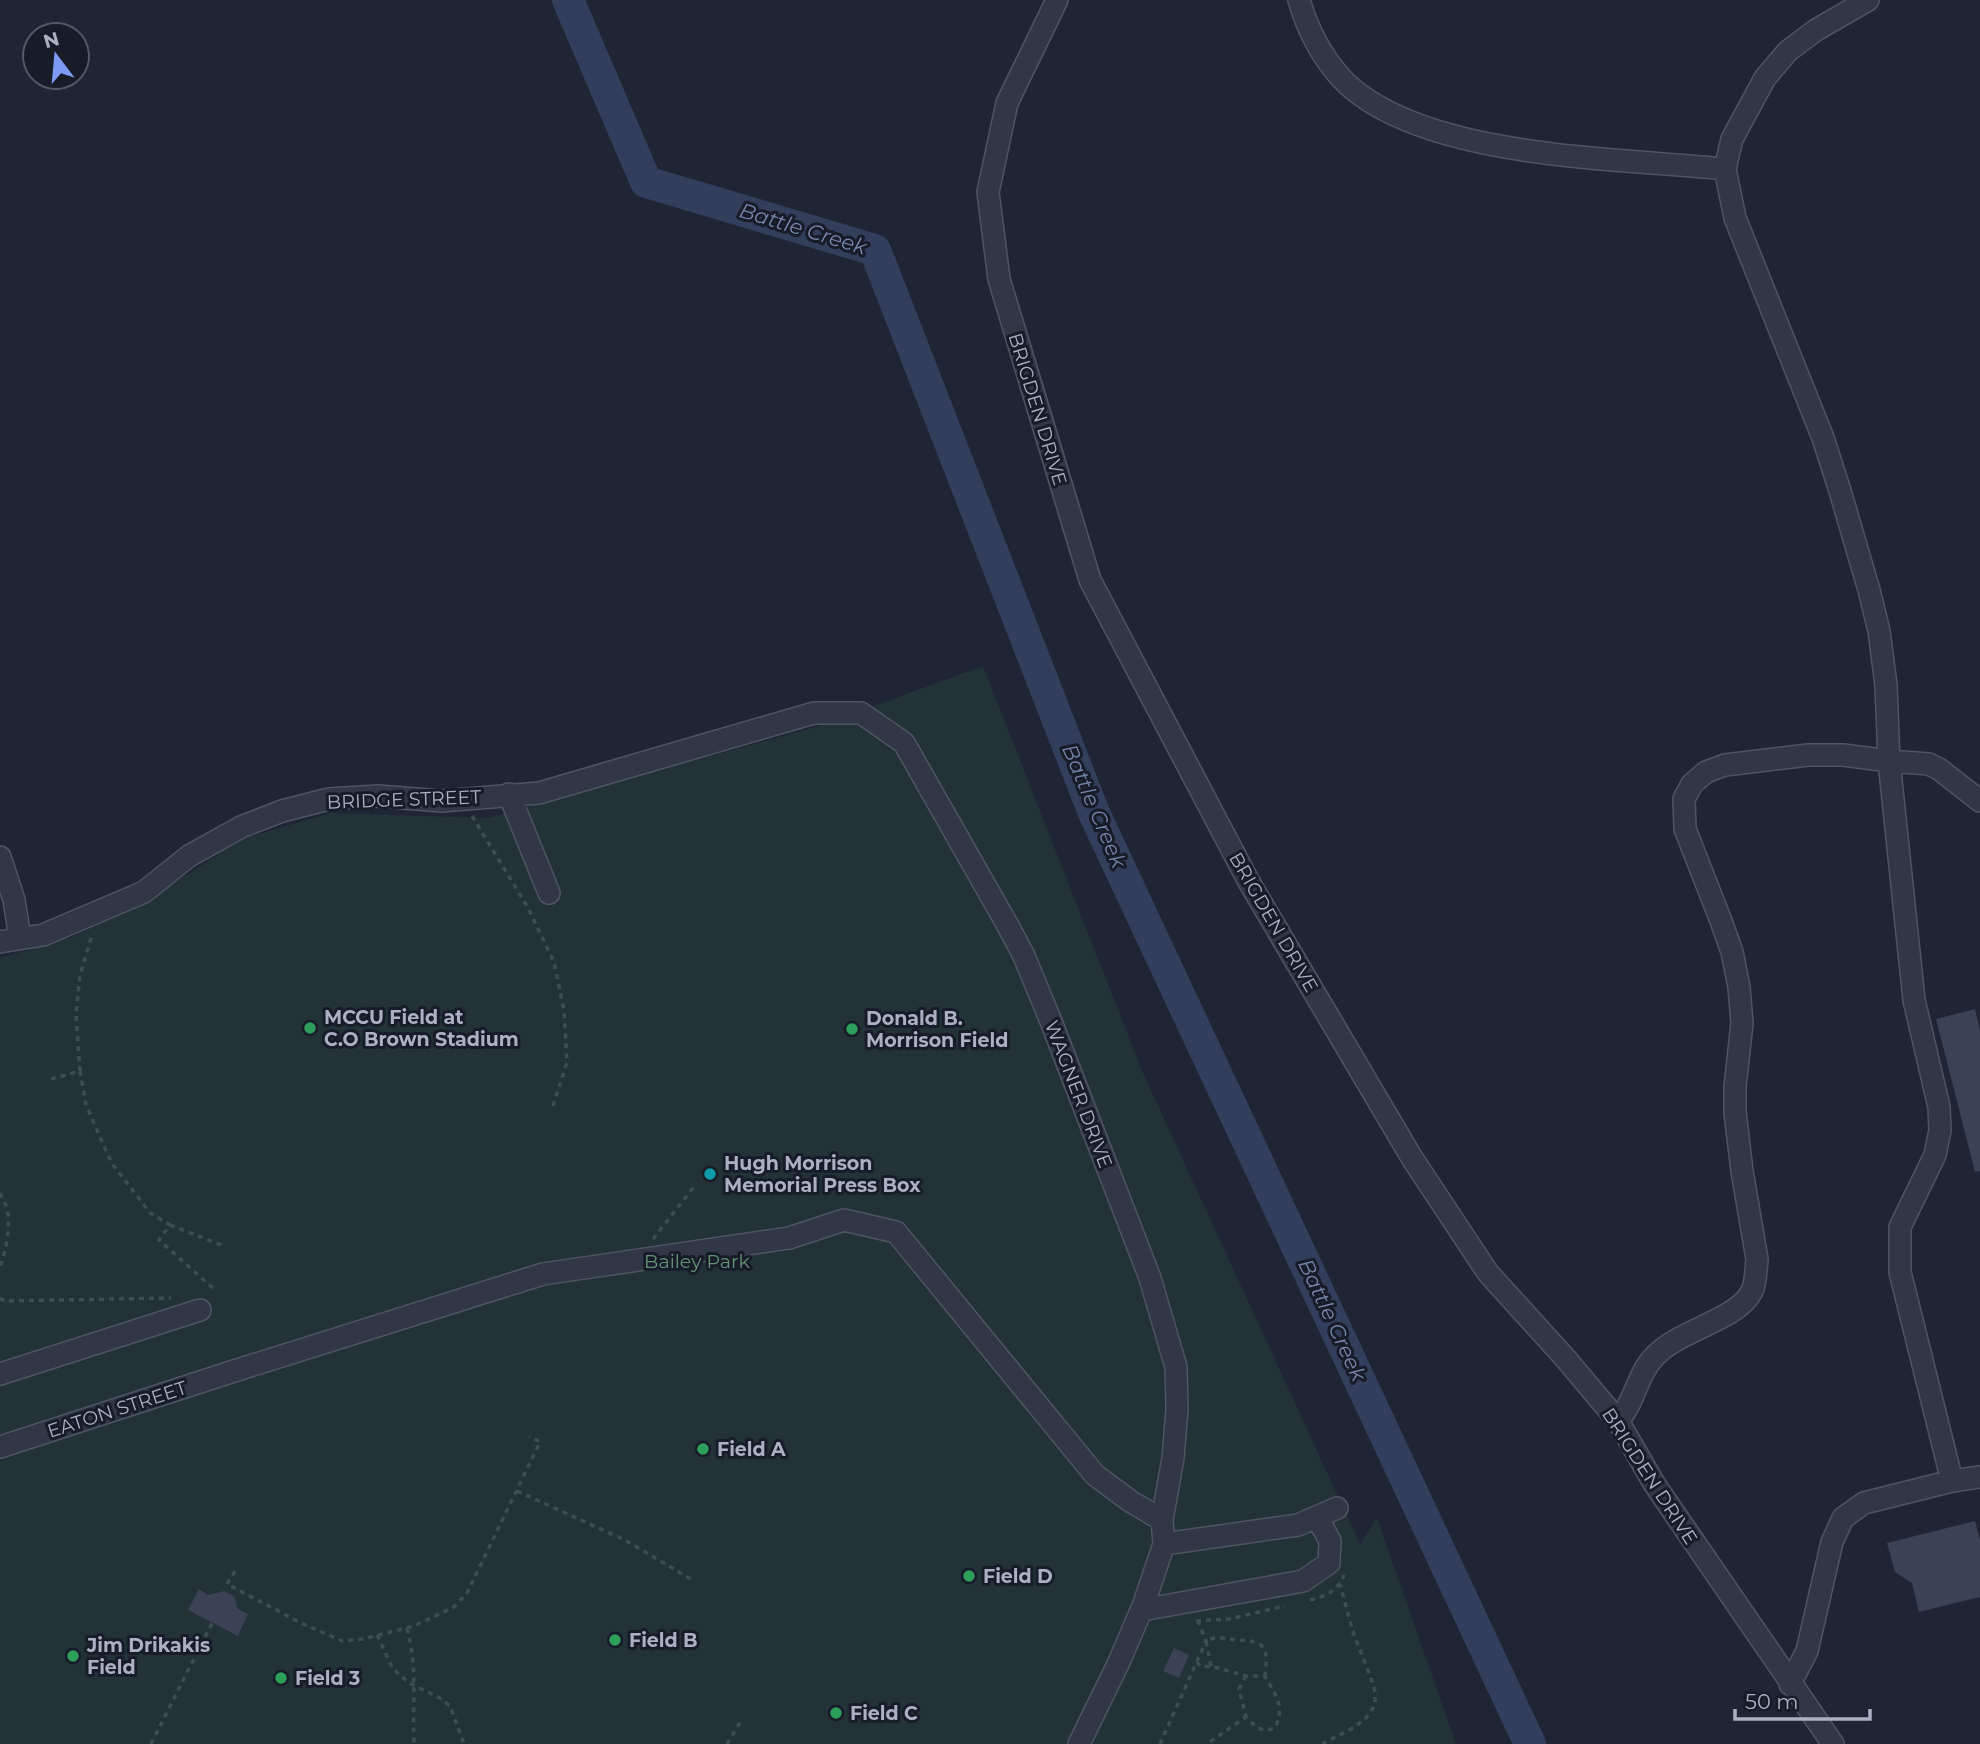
<svg xmlns="http://www.w3.org/2000/svg" width="1980" height="1744" viewBox="0 0 1980 1744" font-family="Montserrat,sans-serif">
	<style>
		.green { fill: #223236 }
		.lines { fill: none; stroke-linecap: round; stroke-linejoin: round }
		.river { stroke: #323e5c; stroke-width: 32 }
		.building { fill: #3b4255 }
		.minor-casing { stroke: #4f5463; stroke-width: 24 }
		.path { stroke: #3e4d53; stroke-width: 3.5; stroke-dasharray: 5 5; stroke-linecap: butt }
		.minor { stroke: #323745; stroke-width: 21 }
		.leisure-dot { fill: #2e9e5b; stroke: #181c29; stroke-width: 2.5 }
		.culture-dot { fill: #0f9aa8; stroke: #181c29; stroke-width: 2.5 }
		.labels { text-anchor: middle; stroke-width: 6; stroke-linejoin: round; paint-order: stroke }
		.street-label { font-size: 19px; fill: #abb1c2; stroke: #181c29 }
		.poi-label { font-size: 19px; font-weight: bold; fill: #abb1c2; stroke: #181c29; text-anchor: start }
		.park-label { font-size: 19px; fill: #649175; stroke: #181c29 }
		.water-label { font-size: 21px; font-style: italic; fill: #7484aa; stroke: #181c29 }
	</style>
	<rect width="100%" height="100%" fill="#1f2534"/>
	<path class="green" d="M983,666l160,407 217,471 17,-26 79,226h-1456v-786l70,-20 92,-47 80,-52 88,-26 158,5 331,-92z"/>
	<g class="lines">
		<path class="river" d="M568,0l78,182 229,68 219,563 436,931"/>
	</g>
	<path class="building" d="M1975,1009l5,21v141l-5,1 -39,-153z
		M1975,1521l5,19v57l-61,15 -7,-29 -17,-11 -8,-29z
		M199,1589l9,6 16,-4 10,5 4,13 10,5 -10,22 -50,-26z
		M1174,1648l15,7 -10,23 -16,-7z"/>
	<g class="lines">
		<defs>
			<path id="minor" d="M1057,0l-50,103 -19,89 11,87 91,301 159,302 163,276 76,115 78,86 52,62 37,64 178,259
				M1299,0c8,28 23,57 43,79 77,80 278,79 383,90
				M1868,0l-52,30 -28,21 -23,27 -33,61 -7,30 10,49 88,220 17,53 29,99 10,41 7,54 3,76 40,3 10,5 41,32
				M509,794l40,99
				M0,857l14,43 6,38
				M0,942l43,-7 101,-43 45,-36 52,-29 41,-16 47,-12 49,-3 64,5 97,-8 275,-80h47l43,30 103,181 17,32 28,68 98,254 26,89 1,42 -4,49 -11,62 2,24 -21,62 -24,56 -40,82
				M0,1374l200,-64
				M1618,1421c17,-19 19,-47 37,-65 24,-26 83,-36 97,-65 4,-9 4,-22 5,-32l-15,-88 -7,-59v-25l7,-64 -3,-36 -7,-35 -11,-31 -36,-92 -1,-30 8,-15 14,-12 19,-7 83,-10h35l46,6 25,239 25,107 1,23 -5,25 -35,72v45l52,209 28,-4
				M0,1447l234,-76 309,-97 246,-36 55,-18 52,12 199,243 35,26 32,19
				M1164,1544l134,-19 39,-17
				M1142,1610l161,-29 26,-18 1,-22 -13,-24
				M1790,1684l17,-33 25,-109 11,-24 21,-15 88,-22"/>
		</defs>
		<use href="#minor" class="minor-casing"/>
		<path class="path" d="M472,816l55,90 27,56 10,48 3,52 -14,44
			M80,1071l-4,-57 4,-39 12,-40
			M51,1079l29,-8 6,34 25,57 39,51 20,12 -11,15 56,50
			M0,1193c2,5 6,11 7,16 4,17 -1,42 -7,58
			M170,1225l54,21
			M653,1239l43,-55
			M0,1298l4,3 167,-3
			M517,1491l108,49 69,41
			M235,1571l-8,13 72,38 43,19 21,-2 51,-13 40,-19 13,-14 73,-151 -11,-6
			M1310,1600c14,-3 29,-10 34,-25
			M1196,1621l33,-2 56,-13
			M407,1628c11,42 5,74 7,116
			M377,1635l16,34 16,14 31,15 10,8 14,38
			M1197,1662l4,5 10,-1 35,10h19c10,19 21,30 10,52 -14,5 -19,-1 -29,-11l-39,27
			M1211,1666l-5,-25c12,-6 20,-2 32,-1 29,1 30,8 27,36
			M1246,1676l-7,13 7,28
			M151,1744l61,-121
			M727,1744l15,-25
			M1160,1744l46,-103 -8,-20
			M1322,1744l33,-17 14,-12 6,-11v-12l-4,-14 -18,-46 -13,-48"/>
		<use href="#minor" class="minor"/>
	</g>
	<g class="leisure-dot">
		<circle cx="310" cy="1028" r="7"/>
		<circle cx="852" cy="1029" r="7"/>
		<circle cx="703" cy="1449" r="7"/>
		<circle cx="969" cy="1576" r="7"/>
		<circle cx="615" cy="1640" r="7"/>
		<circle cx="73" cy="1656" r="7"/>
		<circle cx="281" cy="1678" r="7"/>
		<circle cx="836" cy="1713" r="7"/>
	</g>
	<circle class="culture-dot" cx="710" cy="1174" r="7"/>
	<g class="labels">
		<g class="street-label">
			<text transform="translate(1038 409) rotate(73)" y="7">BRIGDEN DRIVE</text>
			<text transform="translate(404 799) rotate(-2)" y="7">BRIDGE STREET</text>
			<text transform="translate(1274 922) rotate(60)" y="7">BRIGDEN DRIVE</text>
			<text transform="translate(1079 1094) rotate(69)" y="7">WAGNER DRIVE</text>
			<text transform="translate(117 1409) rotate(-18)" y="7">EATON STREET</text>
			<text transform="translate(1650 1476) rotate(57)" y="7">BRIGDEN DRIVE</text>
		</g>
		<g class="poi-label">
			<text x="324" y="1024">MCCU Field at<tspan x="324" dy="22">C.O Brown Stadium</tspan></text>
			<text x="866" y="1025">Donald B.<tspan x="866" dy="22">Morrison Field</tspan></text>
			<text x="724" y="1170">Hugh Morrison<tspan x="724" dy="22">Memorial Press Box</tspan></text>
			<text x="717" y="1456">Field A</text>
			<text x="983" y="1583">Field D</text>
			<text x="629" y="1647">Field B</text>
			<text x="87" y="1652">Jim Drikakis<tspan x="87" dy="22">Field</tspan></text>
			<text x="295" y="1685">Field 3</text>
			<text x="850" y="1720">Field C</text>
		</g>
		<g class="park-label">
			<text x="697" y="1268">Bailey Park</text>
		</g>
		<g class="water-label">
			<text transform="translate(803 229) rotate(17)" y="7">Battle Creek</text>
			<text transform="translate(1094 806) rotate(67)" y="7">Battle Creek</text>
			<text transform="translate(1332 1320) rotate(65)" y="7">Battle Creek</text>
		</g>
	</g>
	<g transform="translate(56 56) rotate(344)"><circle r="33" fill="#181c29" stroke="#535866" stroke-width="2"/>
	<path d="M0-5L12 26L0 18L-12 26Z" fill="#7d9bf5"/>
	<text y="-10" font-size="19" font-weight="bold" text-anchor="middle" fill="#abb1c2">N</text>
	</g>
	<path d="M1735 1709v10h135v-10" fill="none" stroke="#abb1c2" stroke-width="3.5"/>
	<text x="1745" y="1709" font-size="21" fill="#abb1c2" stroke="#181c29" stroke-width="5" paint-order="stroke">50 m</text>
</svg>
